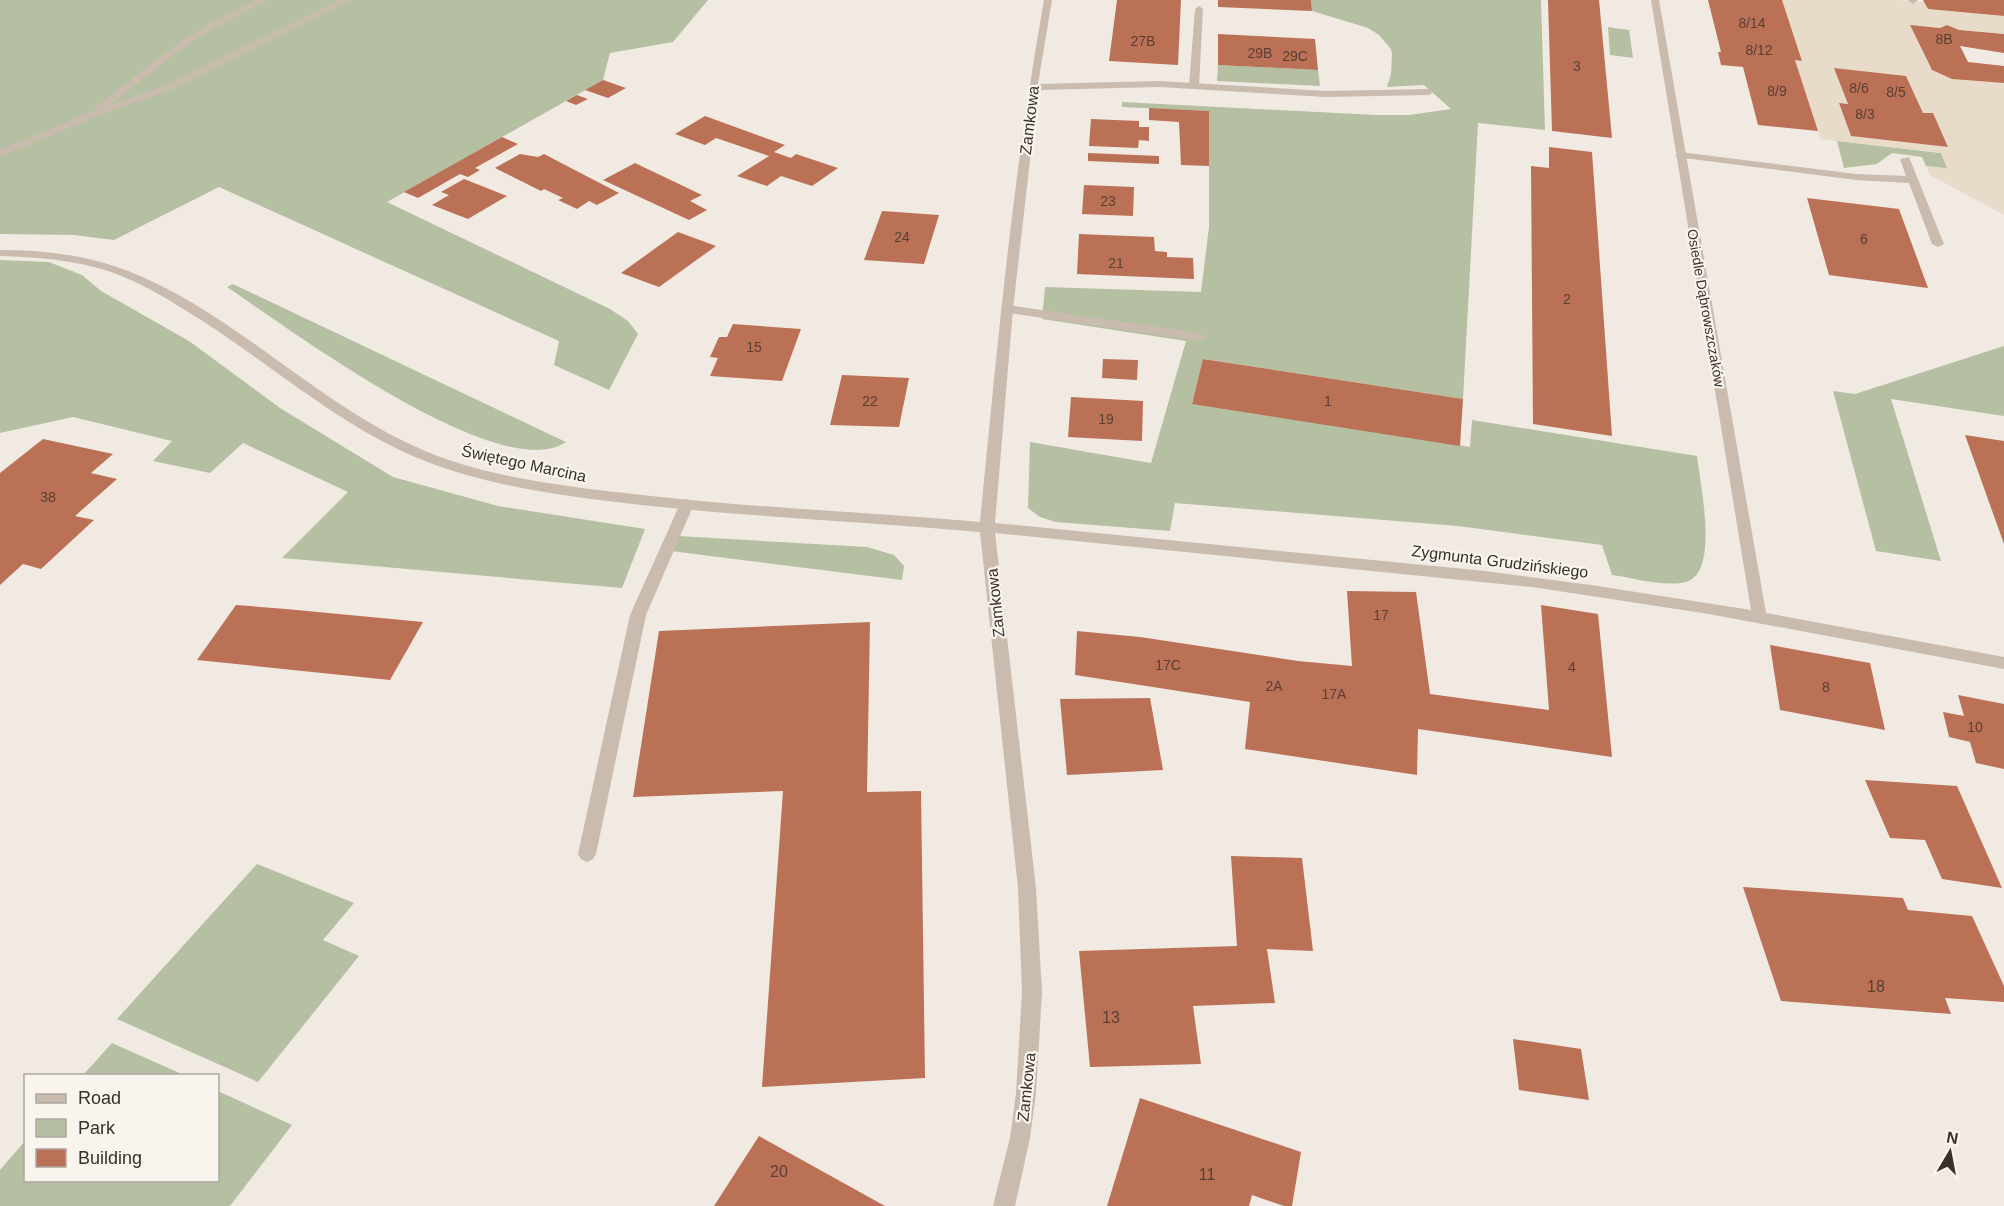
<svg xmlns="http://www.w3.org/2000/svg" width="2004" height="1206" viewBox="0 0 2004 1206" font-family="Arial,sans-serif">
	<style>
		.green { fill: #b5c0a2 }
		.plaza { fill: #e8dbca; fill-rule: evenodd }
		.building { fill: #bb7156 }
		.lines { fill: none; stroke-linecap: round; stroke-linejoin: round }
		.lane { fill: #c9bbae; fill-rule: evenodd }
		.street { fill: #c9bbae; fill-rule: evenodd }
		.labels { text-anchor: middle; stroke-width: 4.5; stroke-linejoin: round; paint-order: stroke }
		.number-label { font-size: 14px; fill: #594036 }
		.far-street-label { font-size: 14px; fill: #38302c; stroke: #f9f4ee }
		.street-label { font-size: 16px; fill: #38302c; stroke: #f9f4ee }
		.near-number-label { font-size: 16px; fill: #594036 }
	</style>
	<rect width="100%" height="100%" fill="#f1eae2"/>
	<path class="green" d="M0,0h708l-35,42 -63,11 -7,27 -216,122 223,107 18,12 10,13 -29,56 -55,-25 5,-24 -340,-154 -105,53 -41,-5 -73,-1z
		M1311,0h230l4,130 -67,-7 -15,276 -259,-40 -12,44 278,44 2,-27 225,36c3,27 23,117 -11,126 -22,5 -52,-4 -74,-7l-10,-30 -144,-19 -283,-23 -5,28 -114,-9 -16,-5 -12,-9 2,-66 121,21 35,-122 -144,-22 3,-32 156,5 8,-65v-116l-87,-4v-5l254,13h33l42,-6 -27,-24 -37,2 4,-13 1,-20 -1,-5 -12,-14 -11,-7 -56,-17z
		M1608,27l21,3 4,28 -23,-3z
		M1218,65l100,5 2,16 -103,-5z
		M1837,141l104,12 7,16 -22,-3 -4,-9 -30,-4 -15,11 -33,4z
		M0,260l49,2 33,13 19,16 88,50 91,67 113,69 105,29 147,23 -23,59 -340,-30 66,-66 -105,-49 -33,30 -57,-12 19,-20 -99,-24 -73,16z
		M233,284l316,150 17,8c-66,45 -279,-115 -339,-155z
		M2004,346v70l-113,-17 50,162 -65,-10 -43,-160 22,3z
		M678,536l189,11 27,8 10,11 -2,14 -231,-29z
		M257,864l97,39 -31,37 36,16 -101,126 -141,-63z
		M112,1043l72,32h-101z
		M218,1091l74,34 -62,81h-230v-36l25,-29 1,39h192z"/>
	<path class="plaza" d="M1782,0h116l27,2 3,7 76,7v18l-45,-4 -12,-5 -7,3 -30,-2 22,44 20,9 52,4v132l-74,-40 -4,-9 21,2 -6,-15 -120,-14 -26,-79h7zM1835,68l71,8 17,37h10l15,34 -97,-11 -12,-32h9z"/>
	<path class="building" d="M1117,0h64l-3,65 -69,-4z
		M1218,0h93l1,11 -94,-4z
		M1548,0h51l13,138 -60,-7z
		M1708,0h74l20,61 -7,-1 23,71 -60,-6 -15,-58 -22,-2 -3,-13h3z
		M1923,0h81v16l-76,-7z
		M1910,25l30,3 7,-3 12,5 45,4v19l-44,-7 8,16 36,4v17l-52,-4 -20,-9z
		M1218,34l97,5 3,31 -100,-5z
		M1834,68l72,8 17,37h10l15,34 -97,-11 -12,-33 9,1z
		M603,80l23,8 -18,10 -23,-8z
		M577,95l11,4 -12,6 -10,-4z
		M1149,108l60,3v55l-28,-1 -2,-43 -30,-2z
		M705,116l80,29 -11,7 17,6 5,-4 42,14 -26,18 -31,-10 -14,10 -30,-10 32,-20 -53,-18 -11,7 -30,-11z
		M1091,119l48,2v6h10v14l-10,-1 -1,8 -49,-2z
		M502,137l16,7 -43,24 5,2 -12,7 -8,-3 -42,24 -14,-6z
		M1549,147l43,5 20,284 -79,-12 -2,-258 18,2z
		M1088,153l71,3v8l-71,-3z
		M520,154l18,3 6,-3 75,39 -22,12 -8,-4 -12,8 -19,-9 5,-2 -19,-9 -3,2 -46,-23z
		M635,163l67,32 -12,6 17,9 -18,10 -86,-40z
		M464,179l43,17 -39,23 -36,-14 17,-10 -8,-3z
		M1084,185l50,2 -1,29 -51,-2z
		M1807,198l92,11 29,79 -99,-13z
		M882,211l57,4 -15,49 -60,-4z
		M678,232l38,14 -57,41 -38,-14z
		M1079,234l75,3 1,14 12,1v5l26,1 1,21 -117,-5z
		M733,324l68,5 -19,52 -72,-5 8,-18 -8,-1 9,-20h8z
		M1103,359l35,1 -1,20 -35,-2z
		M1203,359l260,40 -3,47 -268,-42z
		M842,375l67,3 -10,49 -69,-2z
		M1071,397l72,4 -1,40 -74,-4z
		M1965,435l39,6v103z
		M43,439l70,15 -22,19 26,6 -42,37 19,4 -53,49 -18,-5 -23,21v-112z
		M1347,591l69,1 14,102 119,16 -8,-105 57,9 14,143 -194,-28 -1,46 -172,-26 5,-47 -175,-27 2,-44 63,6 158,24 54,5z
		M236,605l50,4 137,13 -33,58 -193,-20z
		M870,622l-3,170 54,-1 4,287 -163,9 21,-296 -150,6 26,-166z
		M1770,645l100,18 15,67 -105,-20z
		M1958,695l46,9v65l-28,-6 -6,-21 -21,-5 -6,-25 21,4z
		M1150,698l13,72 -96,5 -7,-76z
		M1865,780l92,6 45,102 -60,-9 -17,-39 -35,-2z
		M1231,856l71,2 11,93 -46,-2 8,54 -82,3 8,58 -111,3 -11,-116 158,-5z
		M1743,887l160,11 5,12 64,6 32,70v16l-59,-4 6,16 -170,-13z
		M1513,1039l68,10 8,51 -70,-10z
		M1140,1098l161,54 -9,54h-8l-32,-11 -3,11h-142z
		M759,1136l126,70h-171z"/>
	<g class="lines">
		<path class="lane" d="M257,0h11l-57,30 -30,19 -71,56 52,-18 177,-87h11l-182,91 -73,26 -95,40v-7l95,-40 1,-3 79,-62 30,-19z
			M1199,6l4,3 -4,77 -5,3 -5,-3 6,-77z
			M1680,152l176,22 50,2 -6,-17 9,-2 35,87 -6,3 -6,-3 -23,-61 -53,-3 -180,-23v-4z
			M1007,305l193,28 6,4 -6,4 -197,-29 -2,-3z
			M687,499l7,5 -48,111 -50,239 -3,5 -6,3 -6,-3 -3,-5 52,-239 50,-111z"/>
		<path class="street" d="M1044,0h8l-14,84 121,-3 167,10 103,-2 5,3 -5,3 -103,2 -167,-10 -121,3 -25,219 -18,214 490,48 106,14 160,25 -100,-610h8l107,613 238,44v12l-295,-55 -177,-27 -537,-54 41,355 6,104 -6,101 -6,45 -15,68h-22l17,-68 6,-45 6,-101 -4,-104 -38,-356c-113,-10 -226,-15 -339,-27 -66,-8 -136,-16 -200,-38 -89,-30 -162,-97 -240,-147 -30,-19 -60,-38 -93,-49 -34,-11 -71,-14 -108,-15v-6c43,0 87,5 128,21 116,45 204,151 324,190 61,20 126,27 190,34 112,13 226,17 338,27 17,-174 33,-349 64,-522z
			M1908,0h9v1l-4,3z"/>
	</g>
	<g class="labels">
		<g class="number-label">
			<text x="1752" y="28">8/14</text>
			<text x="1944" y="44">8B</text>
			<text x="1143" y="46">27B</text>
			<text x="1759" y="55">8/12</text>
			<text x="1260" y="58">29B</text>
			<text x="1295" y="61">29C</text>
			<text x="1577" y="71">3</text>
			<text x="1859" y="93">8/6</text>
			<text x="1777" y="96">8/9</text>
			<text x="1896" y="97">8/5</text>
			<text x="1865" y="119">8/3</text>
			<text x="1108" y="206">23</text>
			<text x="902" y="242">24</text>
			<text x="1864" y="244">6</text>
			<text x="1116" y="268">21</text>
			<text x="1567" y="304">2</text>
			<text x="754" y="352">15</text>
			<text x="870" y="406">22</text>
			<text x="1328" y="406">1</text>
			<text x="1106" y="424">19</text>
			<text x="48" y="502">38</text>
			<text x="1381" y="620">17</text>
			<text x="1168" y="670">17C</text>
			<text x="1572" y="672">4</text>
			<text x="1274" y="691">2A</text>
			<text x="1826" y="692">8</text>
			<text x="1334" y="699">17A</text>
			<text x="1975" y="732">10</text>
		</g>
		<g class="far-street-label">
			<text transform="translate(1706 308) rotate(80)" y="5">Osiedle Dąbrowszczaków</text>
		</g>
		<g class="street-label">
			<text transform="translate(1029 120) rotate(-83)" y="6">Zamkowa</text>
			<text transform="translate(524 463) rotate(12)" y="6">Świętego Marcina</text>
			<text transform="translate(1500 561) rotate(7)" y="6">Zygmunta Grudzińskiego</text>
			<text transform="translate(995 603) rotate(-96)" y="6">Zamkowa</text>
			<text transform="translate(1026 1087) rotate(-84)" y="6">Zamkowa</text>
		</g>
		<g class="near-number-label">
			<text x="1876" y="992">18</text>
			<text x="1111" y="1023">13</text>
			<text x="779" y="1177">20</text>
			<text x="1207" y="1180">11</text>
		</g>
	</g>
	<rect x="24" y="1074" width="195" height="108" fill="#f9f4ee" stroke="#aca6a0" stroke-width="1.5"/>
	<rect x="36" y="1094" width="30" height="9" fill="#c9bbae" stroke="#aca6a0" stroke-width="1.5"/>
	<text x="78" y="1104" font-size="18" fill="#38302c">Road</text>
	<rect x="36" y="1119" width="30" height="18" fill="#b5c0a2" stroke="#aca6a0" stroke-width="1.5"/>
	<text x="78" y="1134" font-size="18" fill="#38302c">Park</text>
	<rect x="36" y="1149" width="30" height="18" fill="#bb7156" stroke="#aca6a0" stroke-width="1.5"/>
	<text x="78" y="1164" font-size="18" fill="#38302c">Building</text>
	<g transform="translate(1950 1152) rotate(10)" stroke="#f9f4ee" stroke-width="4.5" paint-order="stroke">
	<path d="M0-4.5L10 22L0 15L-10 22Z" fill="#38302c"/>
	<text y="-9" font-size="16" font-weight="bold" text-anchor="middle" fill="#38302c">N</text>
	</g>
</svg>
